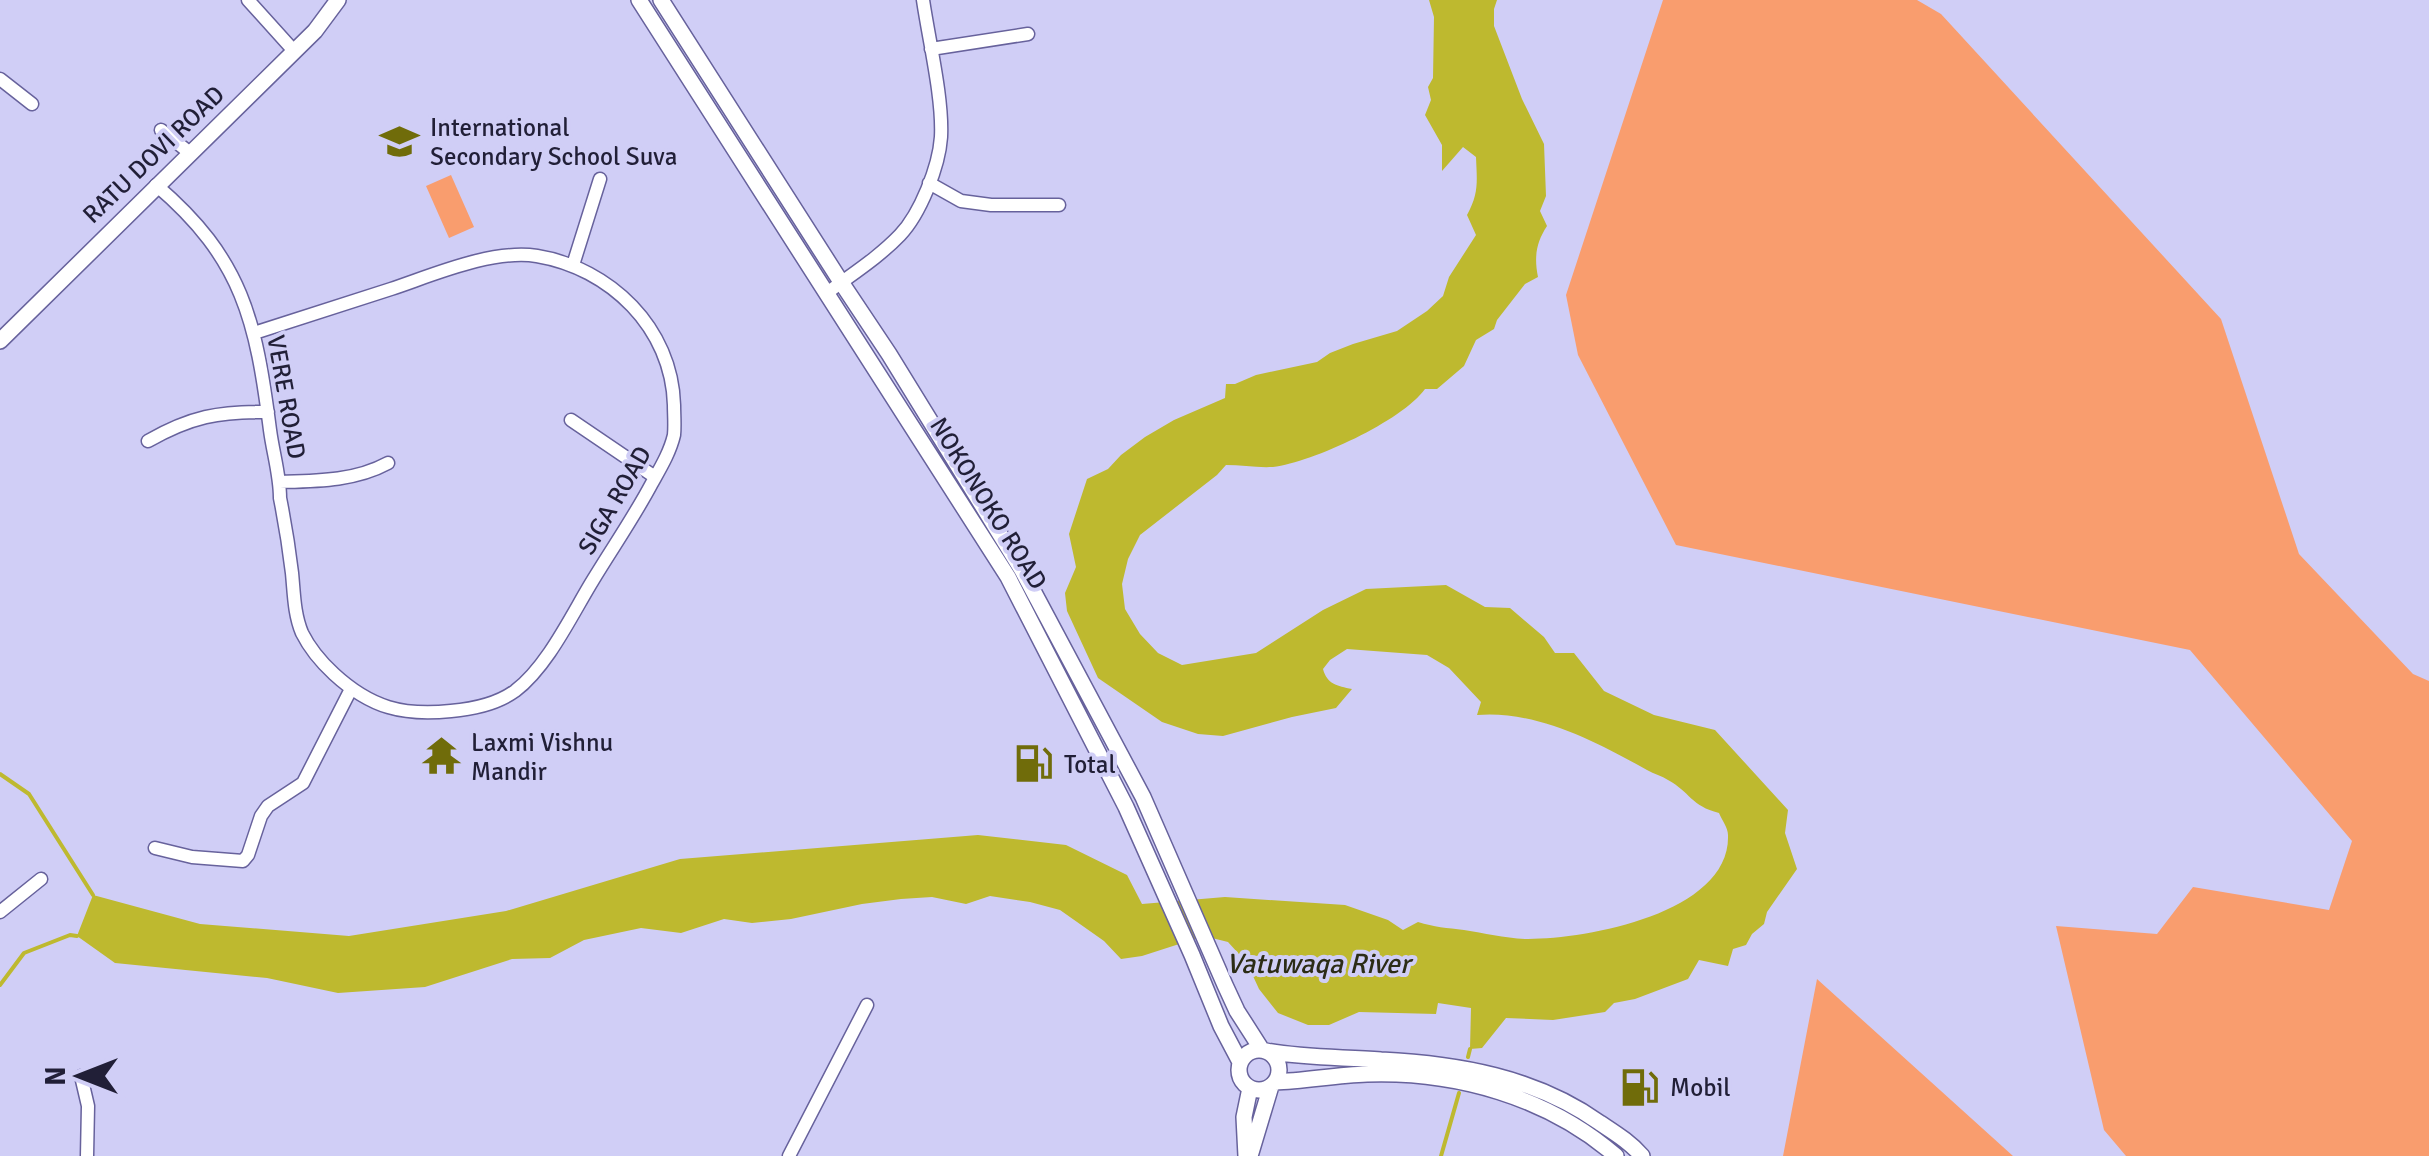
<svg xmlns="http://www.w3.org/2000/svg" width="2429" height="1156" viewBox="0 0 2429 1156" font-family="Signika,sans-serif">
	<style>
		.green { fill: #f99d6e }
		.water { fill: #beb92f }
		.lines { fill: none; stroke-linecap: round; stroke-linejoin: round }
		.stream { stroke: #beb92f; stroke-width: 4 }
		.minor-casing { stroke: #67629c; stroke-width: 15 }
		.major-casing { stroke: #67629c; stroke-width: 18 }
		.minor { stroke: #fff; stroke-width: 12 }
		.major { stroke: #fff; stroke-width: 15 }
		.labels { text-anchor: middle; stroke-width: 8; stroke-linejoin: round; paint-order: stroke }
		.poi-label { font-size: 25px; fill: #211f37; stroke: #d0cef6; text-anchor: start }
		.street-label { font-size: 25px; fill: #211f37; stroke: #d0cef6 }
		.water-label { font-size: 28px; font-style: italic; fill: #2c2c16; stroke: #d0cef6 }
	</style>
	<rect width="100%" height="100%" fill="#d0cef6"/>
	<path class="green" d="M1663,0h254l24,14 280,305 78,235 114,120 16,7v475h-303l-22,-26 -48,-204 101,8 36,-47 136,23 23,-69 -162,-191 -514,-105 -98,-190 -12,-60z
		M451,175l23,52 -25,11 -23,-52z
		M1817,979l196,177h-230z"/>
	<path class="water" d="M1429,0h68l-3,9v17l28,73 22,45 2,52 -6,15 7,15c-11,17 -13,31 -9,51l-13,7 -28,36 -3,9 -18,11 -12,26 -27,23h-12c-23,32 -112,73 -152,78 -15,1 -32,-2 -47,-2l-9,10 -77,60 -12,24 -6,25 3,25 15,25 18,19 24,12 74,-12 67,-43 43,-21 80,-4 39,22 25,1 34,29 11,16h19l30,38 50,24 61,15 73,80 -3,23 12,36 -30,43 -3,12 -12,10 -6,11 -13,4 -5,17 -29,-6 -11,19 -53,20 -21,4 -9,9 -52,8 -47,-2 -24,30 -12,1 1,-41 -33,-5 -2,11 -77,-2 -30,13h-21l-30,-12 -19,-24 -12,-26 -19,-21 -24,-6 -62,20 -21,3 -17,-18 -44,-31 -30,-8 -40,-6 -24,8 -34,-7 -31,2 -39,5 -71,15 -39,4 -28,-4 -43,14 -40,-5 -57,12 -34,18 -38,1 -87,28 -87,6 -71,-15 -152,-15 -38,-27 16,-41 107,29 149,12 157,-25 174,-52 298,-24 88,10 61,30 15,29 83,-7 120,8 43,15 15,10 15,-8c16,5 29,6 46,8 20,3 40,8 61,9 58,1 206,-25 203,-104 0,-7 -6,-15 -9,-22 -28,-7 -29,-21 -51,-33 -6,-4 -14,-6 -21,-10 -50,-28 -111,-60 -170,-55l4,-13 -32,-34 -22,-13 -80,-6 -17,11 -7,9c4,15 14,17 29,20l-16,19 -44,9 -69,19 -25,-2 -36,-12 -64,-44 -31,-67 -2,-18 11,-26 -7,-33 18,-55 21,-10 13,-14 24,-18 29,-17 51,-22 1,-14h9l21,-9 61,-13 13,-9 23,-9 44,-13 30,-20 16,-15 6,-19 27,-42 -9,-20c12,-22 10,-33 9,-58l-13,-10 -21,24v-26l-17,-30 6,-15 -3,-13 5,-9 1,-61z"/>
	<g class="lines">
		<path class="stream" d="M0,774l29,20 64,101
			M0,985l24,-32 46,-18 7,1
			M1468,1057l2,-8
			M1441,1156l18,-63"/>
		<defs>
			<path id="minor" d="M248,0l46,51
				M931,49l97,-15
				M0,79l32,25
				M161,130l29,23
				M929,183l32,18 30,4h68
				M156,185c87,74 100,136 114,245 3,23 10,45 10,68 5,25 9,50 12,75 2,20 2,41 10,60 8,16 19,29 32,41 37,34 69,42 117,37 23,-2 46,-7 64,-20 33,-25 57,-77 78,-111 20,-33 41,-63 59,-97 9,-16 18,-31 22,-48 1,-10 0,-21 0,-30 -2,-77 -64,-137 -137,-149 -45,-7 -104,19 -146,33 -46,15 -92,30 -137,44
				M573,265l27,-86
				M827,293c25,-19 51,-35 73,-58 20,-21 39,-68 41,-98 2,-39 -12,-96 -18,-137
				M571,420l84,57
				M148,441c42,-24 71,-30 120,-29
				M280,482c37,-1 75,-1 108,-19
				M155,848l37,9 51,4 5,-6 13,-39 7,-10 35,-23 48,-94
				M0,912l41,-33
				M81,1076l7,30 -1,50
				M789,1156l78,-151"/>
			<path id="major" d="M639,0l369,577 118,230 66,148 29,71 19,36
				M661,0l180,282 48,72 133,216 121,227 82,188 12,26 25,39
				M0,341l315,-310 23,-31
				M1239 1070a20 20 0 1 1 40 0a20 20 0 1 1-40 0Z
				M1266,1051c38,7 76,6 115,9 78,4 154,17 219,63 15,10 30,19 42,33
				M1275,1082c30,-1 61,-7 92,-8 89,-3 181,23 249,82
				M1246,1156l-2,-39 6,-29
				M1250,1156l21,-70"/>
		</defs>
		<use href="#minor" class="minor-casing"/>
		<use href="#major" class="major-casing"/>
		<use href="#minor" class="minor"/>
		<use href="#major" class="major"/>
	</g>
	<defs>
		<symbol id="school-bare" viewBox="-9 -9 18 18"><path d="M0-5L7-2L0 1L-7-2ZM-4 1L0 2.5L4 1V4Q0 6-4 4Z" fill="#706c0a" stroke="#d0cef6" stroke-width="2.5" paint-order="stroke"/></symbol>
		<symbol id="temple-bare" viewBox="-9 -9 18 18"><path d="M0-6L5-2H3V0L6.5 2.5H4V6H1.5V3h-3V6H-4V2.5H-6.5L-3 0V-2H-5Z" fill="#706c0a" stroke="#d0cef6" stroke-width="2.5" paint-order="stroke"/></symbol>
		<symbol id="fuel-bare" viewBox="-9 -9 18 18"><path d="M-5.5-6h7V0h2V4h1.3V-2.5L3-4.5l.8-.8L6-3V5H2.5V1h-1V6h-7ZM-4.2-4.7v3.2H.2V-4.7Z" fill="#706c0a" stroke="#d0cef6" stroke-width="2.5" paint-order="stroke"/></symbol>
	</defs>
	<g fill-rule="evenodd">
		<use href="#school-bare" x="372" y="114" width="55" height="55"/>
		<use href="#temple-bare" x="414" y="728" width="55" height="55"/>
		<use href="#fuel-bare" x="1006" y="736" width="55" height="55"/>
		<use href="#fuel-bare" x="1612" y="1060" width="55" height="55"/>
	</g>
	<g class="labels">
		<g class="poi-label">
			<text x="430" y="136">International<tspan x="430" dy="29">Secondary School Suva</tspan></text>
			<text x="471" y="751">Laxmi Vishnu<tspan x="471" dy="29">Mandir</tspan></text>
			<text x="1064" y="773">Total</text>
			<text x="1670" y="1096">Mobil</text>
		</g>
		<g class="street-label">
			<text transform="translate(153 154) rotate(-44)" y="9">RATU DOVI ROAD</text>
			<text transform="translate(287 397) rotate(80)" y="9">VERE ROAD</text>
			<text transform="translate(614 500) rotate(-60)" y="9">SIGA ROAD</text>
			<text transform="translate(989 503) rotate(58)" y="9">NOKONOKO ROAD</text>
		</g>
		<g class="water-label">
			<text x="1318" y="973">Vatuwaqa River</text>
		</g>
	</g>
	<g transform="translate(80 1076) rotate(270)" stroke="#d0cef6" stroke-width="8" paint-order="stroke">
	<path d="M0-8L18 38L0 25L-18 38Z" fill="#211f37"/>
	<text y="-15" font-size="28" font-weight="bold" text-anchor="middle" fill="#211f37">N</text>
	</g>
</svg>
